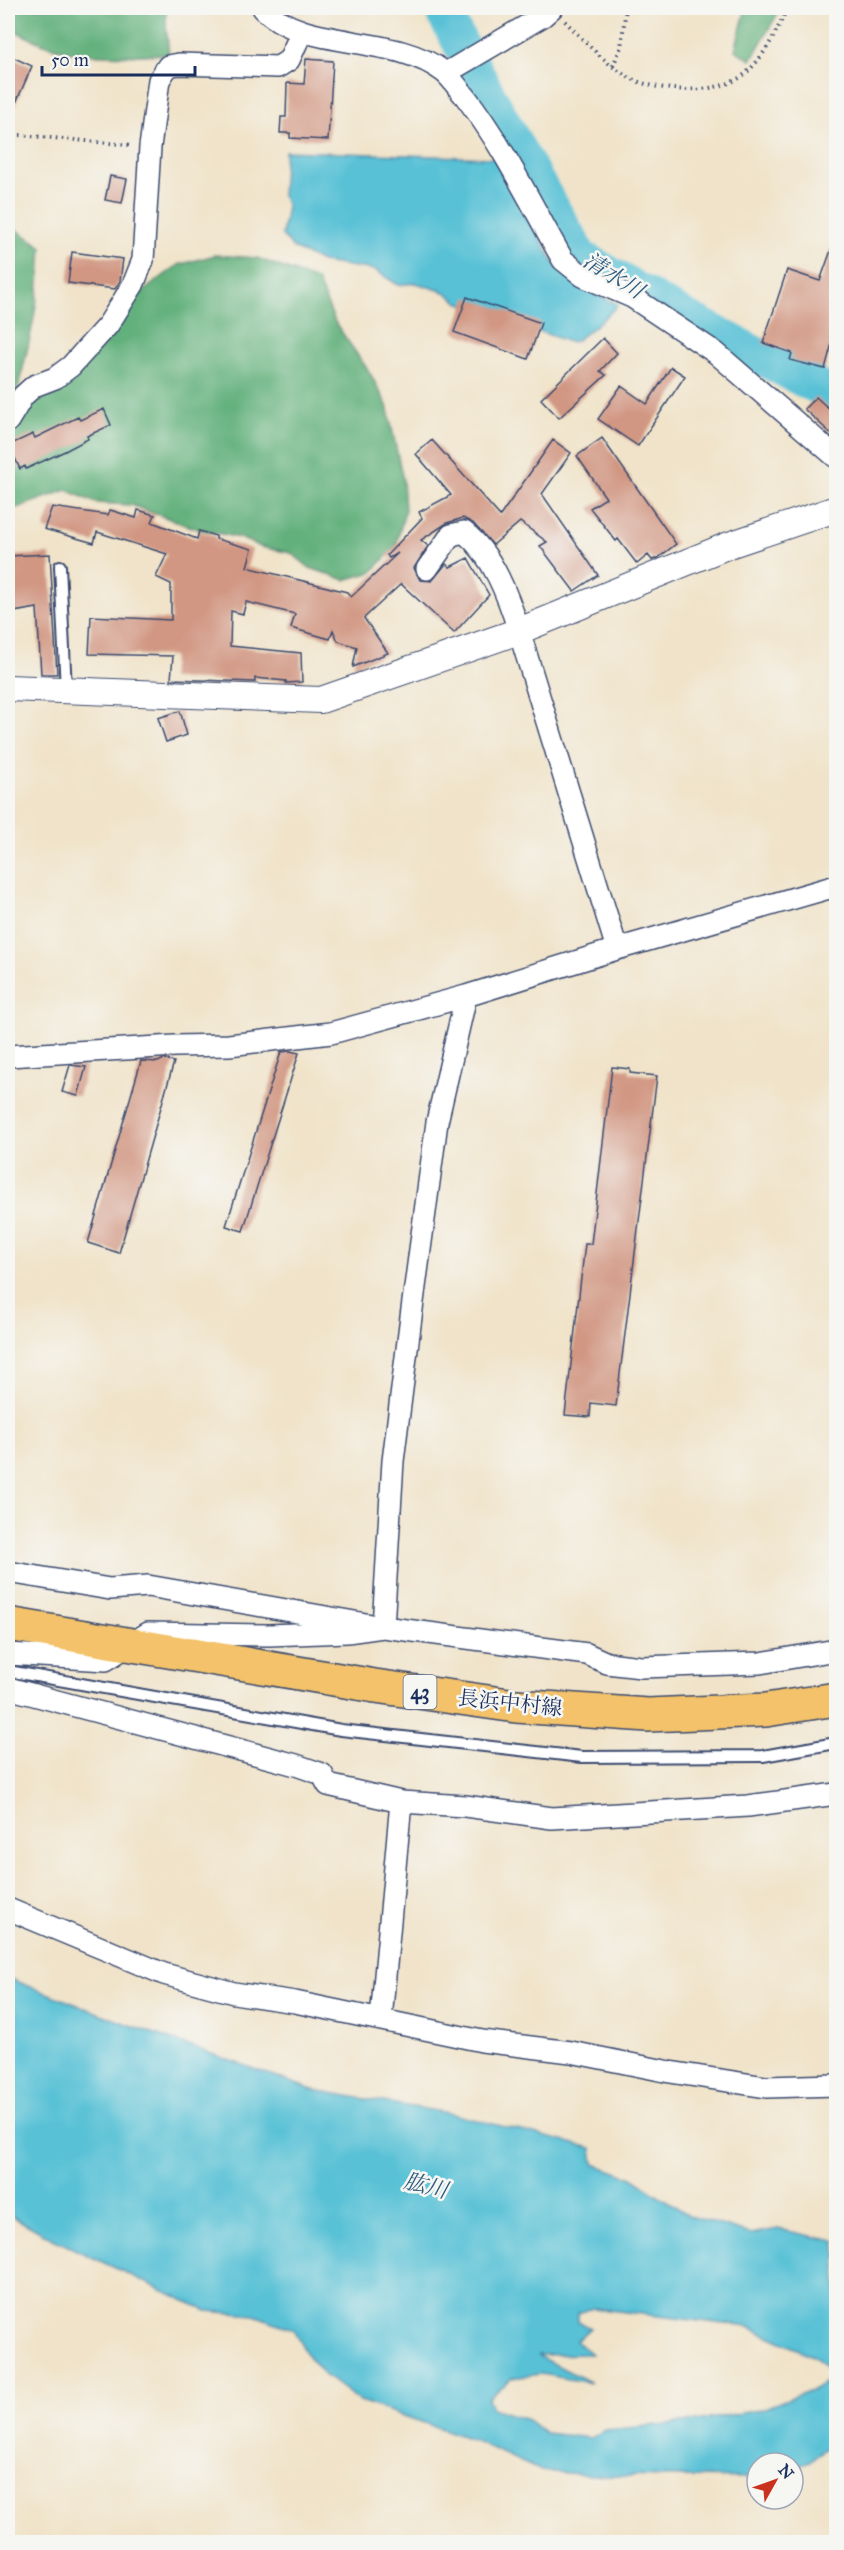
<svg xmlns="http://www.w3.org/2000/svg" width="844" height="2550" viewBox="0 0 844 2550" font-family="'IM FELL Great Primer','Noto Serif JP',serif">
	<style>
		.forest { fill: #62b07b; stroke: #3e706c; stroke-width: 1.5 }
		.water { fill: #59c1d6; stroke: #3a789a; stroke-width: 1.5; fill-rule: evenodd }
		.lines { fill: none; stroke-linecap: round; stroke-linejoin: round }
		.river { stroke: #59c1d6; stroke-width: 36 }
		.building { fill: #d19783 }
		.service-casing { stroke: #3b4a6e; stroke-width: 14 }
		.minor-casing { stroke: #3b4a6e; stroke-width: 24 }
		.tertiary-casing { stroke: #3b4a6e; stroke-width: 28 }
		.primary-casing { stroke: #3b4a6e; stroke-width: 36 }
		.path { stroke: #3b4a6e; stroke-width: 4; stroke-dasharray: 1.5 4.5; stroke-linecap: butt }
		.service { stroke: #fff; stroke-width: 10 }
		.minor { stroke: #fff; stroke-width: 21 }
		.tertiary { stroke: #fff; stroke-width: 26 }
		.primary { stroke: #f3c26a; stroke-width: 33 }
		.labels { text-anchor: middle; stroke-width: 5; stroke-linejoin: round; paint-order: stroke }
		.shield { fill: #f6f6f2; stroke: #5d6b8a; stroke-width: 1.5 }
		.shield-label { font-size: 20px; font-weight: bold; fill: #1b2f5e }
		.street-label { font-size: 21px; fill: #1b2f5e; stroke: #f6f6f2 }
		.water-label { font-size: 22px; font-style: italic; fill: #2e5b82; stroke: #f6f6f2 }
	</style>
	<rect width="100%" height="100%" fill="#f6f6f2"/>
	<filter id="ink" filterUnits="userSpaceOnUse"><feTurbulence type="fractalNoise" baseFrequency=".0167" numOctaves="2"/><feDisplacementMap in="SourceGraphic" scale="12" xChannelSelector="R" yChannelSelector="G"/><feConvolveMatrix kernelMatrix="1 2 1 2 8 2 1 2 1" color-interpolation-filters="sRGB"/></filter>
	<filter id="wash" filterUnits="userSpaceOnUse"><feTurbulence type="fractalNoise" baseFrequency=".008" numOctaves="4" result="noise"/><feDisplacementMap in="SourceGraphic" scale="24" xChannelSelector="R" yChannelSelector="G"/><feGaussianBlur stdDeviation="1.35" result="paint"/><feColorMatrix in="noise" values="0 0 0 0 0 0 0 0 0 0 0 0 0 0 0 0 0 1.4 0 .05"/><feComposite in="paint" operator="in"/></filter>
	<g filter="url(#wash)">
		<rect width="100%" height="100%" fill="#f0e3c9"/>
		<path class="forest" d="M8,8h158v18l3,28c-30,1 -62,3 -92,-1 -23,-3 -49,-15 -69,-26z
			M746,8h35l-30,52 -16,-10z
			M8,228h6l28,19c-2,51 -13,99 -26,149l35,-8 87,-93 40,-30 37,-10 42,3 60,22 19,44 34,49 17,32 16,75 2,31 -9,35 -24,26 -27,8 -35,-12 -19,-15 -30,-6 -21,-9 -42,-9 -67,-24 -35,-2 -29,-13 -59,21z"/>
		<path class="water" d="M285,151l209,7 62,108 23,21 39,17c-4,8 -33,29 -42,37l-7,1 -111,-40 -13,-10 -29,-9 -18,2 -23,-15 -53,-8 -29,-14 -11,-13 5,-29 -5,-11z
			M8,1978l111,43 194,69 135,23 144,35 2,16 38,14 58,38 61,18 27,-5 58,12v206l-12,2 -10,10 -21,8v-4h-36v15l-152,-2 -64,-5 -70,-32 -111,-38 -37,-27 -15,-18 -15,-27 -39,-14 -47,-4 -156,-73 -43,-24zM593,2308l156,19 66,30 20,19 -21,13 -55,21 -68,12 -85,8 -16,8 -45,-5 -17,-13 -36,-12 -4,-9 24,-21 29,-4 50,9 -54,-28 54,-1 -15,-13 14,-13 -12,-6v-9z"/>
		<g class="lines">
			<path class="river" d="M441,8l76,140 63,109 88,51 140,74 28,12"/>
		</g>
		<g id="blocks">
			<path class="building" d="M8,55l24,11 -24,55z
				M306,59l27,2 -5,79 -38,-2v-5h-10l1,-16h5l1,-34 17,1z
				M110,176l17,3 -5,24 -17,-3z
				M834,242h3v83l-12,44 -35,-9 2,-7 -29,-10 24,-73 33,11z
				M72,252l51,7 -3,22 -5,8 -47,-6z
				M467,297l74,26 -13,36 -74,-27z
				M603,338l14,15 -17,18 6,4 -47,43 -18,-19z
				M671,367l14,9 -47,70 -40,-27 23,-33 26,18z
				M816,397l21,19v23l-33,-30z
				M104,409l7,16 -24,11 1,3 -23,12 -39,18 -1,-3 -5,3 -11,-24 24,-11 2,4 43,-21 2,3z
				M602,438l74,106 -18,14 -6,2 -4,-5 -11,9 -19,-25 -2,2 -26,-33 16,-10 -29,-42z
				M432,440l68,76 53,-76 18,13 -29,41 56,81 -24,16 -34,-45 7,-4 -27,-20 -27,23 -20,-22 -10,-5 -16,5 -26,17 7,6 -14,22 6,12 12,1 14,-17 4,3 18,-9 21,37 -35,38 -53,-49 -37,34 24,35 -35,14 4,-20 -19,-6 -5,-11 -3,9 -39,-11 4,-14 -49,-12 -3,12 -12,-3 -1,35 71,7 1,29 -16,1v-2l-31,-3v4l-84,-3 2,-23 -84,-2 2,-38 80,4v-36l-15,-7 11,-23 -70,-22 -3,11 -50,-14 8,-22 56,8 2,-5 26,8 2,-8 17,5 -3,7 45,17 2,-8 17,5v3l36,10 -5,18 100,25 4,5 47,-44 -9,5 -2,-3 35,-37 -3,-6 32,-17 -35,-41z
				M50,554l7,120h-16l-4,-66 -29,5v-57z
				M180,711l7,24 -21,7 -8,-24z
				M290,1051l9,2 -56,178 -17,-5 55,-174z
				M164,1059l10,3 -55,191 -31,-10 53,-182 17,1z
				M70,1065l16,2 -8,29 -16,-4z
				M612,1067l18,2v4l27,3 -41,330 -25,-3 -1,14 -25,-2 20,-171h6z"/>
		</g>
	</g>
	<g filter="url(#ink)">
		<use href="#blocks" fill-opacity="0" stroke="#3b4a6e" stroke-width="1.5"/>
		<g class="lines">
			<defs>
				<path id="service" d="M60,566l6,124
					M8,1671l333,59 241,27 181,-1 73,-13"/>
				<path id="minor" d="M263,8c40,43 131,25 181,64 8,6 14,17 21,24 38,49 67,110 98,164l20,16 49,21 84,56 120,104
					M446,73l97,-57 9,-8
					M8,421l15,-25 11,-10 21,-8 16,-12 37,-41 25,-40 10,-25 7,-113 9,-67 9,-14 11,-2 99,3 11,-7 13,-29
					M427,569l24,-34 13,-3c29,23 44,64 55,99l98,318
					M8,1056l167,-10 54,-1 102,-12 135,-37 151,-47 219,-63
					M8,1572l102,17 38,-3 235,41 204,27 20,9 34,4 119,-4 76,-13
					M8,1654l98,6 42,-27 121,2 78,-3 36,-5 10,-166 18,-144 26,-195 29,-126
					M8,1688l288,77 26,9 6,11 73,17 64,4 87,12 196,-12 88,-12
					M8,1909l156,65 70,19 61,9 187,39 89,11 99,20 96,15 70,-2
					M381,2019l20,-217"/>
				<path id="tertiary" d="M8,688l313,12 198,-69 210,-86 107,-36"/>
				<path id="primary" d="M8,1624l367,62 141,20 132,9 118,-5 70,-11"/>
			</defs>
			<use href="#service" class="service-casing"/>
			<use href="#minor" class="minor-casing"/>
			<use href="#tertiary" class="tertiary-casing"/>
			<use href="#primary" class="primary-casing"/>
			<path class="path" d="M565,21c18,19 36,38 58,53 28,19 96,23 123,-1 19,-17 31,-42 41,-65
				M613,66l8,-19 5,-39
				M8,134l123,11"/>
			<use href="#service" class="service"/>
			<use href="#minor" class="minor"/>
			<use href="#tertiary" class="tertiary"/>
			<use href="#primary" class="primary"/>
		</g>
	</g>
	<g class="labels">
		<rect class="shield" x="403.5" y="1675" width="33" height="34" rx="4.5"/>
		<g class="shield-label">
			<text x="420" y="1699">43</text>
		</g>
		<g class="street-label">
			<text transform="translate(510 1703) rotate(6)" y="7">長浜中村線</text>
		</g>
		<g class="water-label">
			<text transform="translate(614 275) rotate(32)" y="8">清水川</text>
			<text transform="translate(426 2185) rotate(14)" y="8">肱川</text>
		</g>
	</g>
	<rect width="844" height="2550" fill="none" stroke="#f6f6f2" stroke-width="30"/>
	<g transform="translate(775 2481) rotate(50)"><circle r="28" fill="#f6f6f2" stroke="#9ea6b7" stroke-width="1.5"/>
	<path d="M0-4.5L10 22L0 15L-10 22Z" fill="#c8321e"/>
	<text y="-9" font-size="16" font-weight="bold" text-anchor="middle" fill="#1b2f5e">N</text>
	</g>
	<path d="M42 66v9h153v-9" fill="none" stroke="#1b2f5e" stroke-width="3"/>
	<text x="51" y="66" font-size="18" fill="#1b2f5e" stroke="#f6f6f2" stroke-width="4.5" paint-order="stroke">50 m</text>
</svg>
